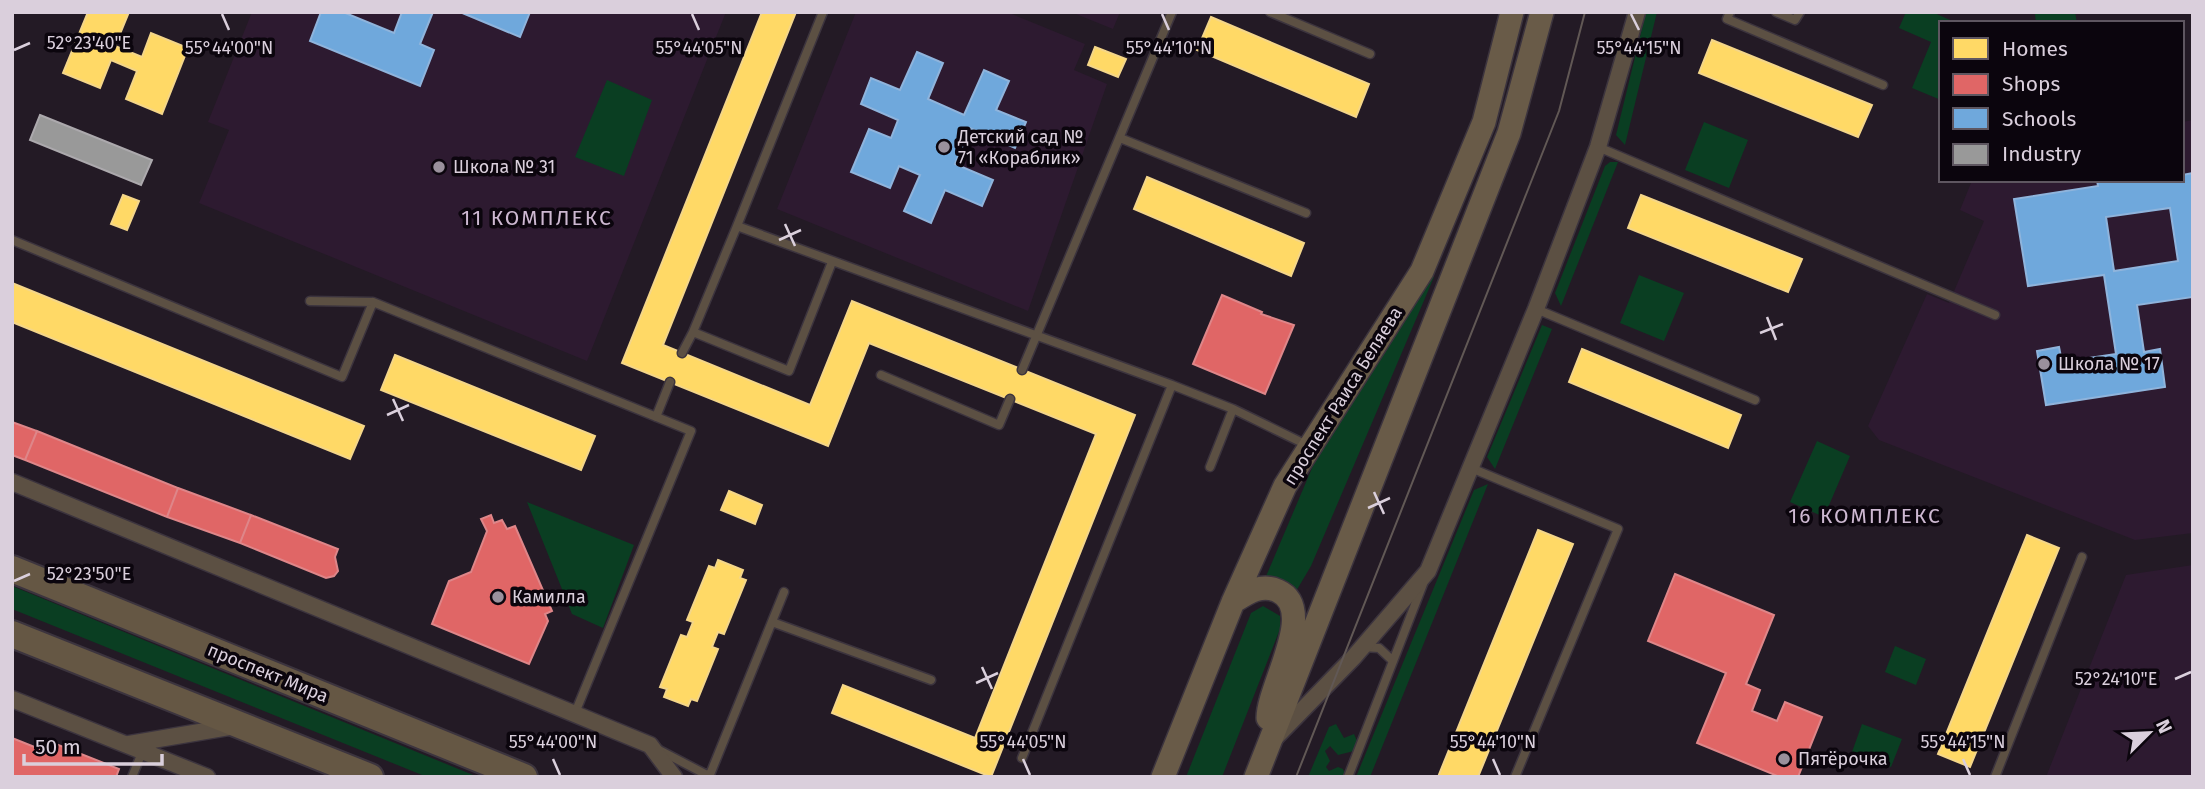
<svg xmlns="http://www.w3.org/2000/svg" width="2205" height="789" viewBox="0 0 2205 789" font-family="'Fira Sans',sans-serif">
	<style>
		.built { fill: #2d1a30 }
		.green { fill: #0a3e22 }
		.homes { fill: #ffd966; stroke: #f4d689; stroke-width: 2 }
		.shops { fill: #e06666; stroke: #de8689; stroke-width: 2 }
		.schools { fill: #6fa8dc; stroke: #8fb4dc; stroke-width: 2; fill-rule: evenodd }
		.industry { fill: #999; stroke: #aca9ad; stroke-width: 2 }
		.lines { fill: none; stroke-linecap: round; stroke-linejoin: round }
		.lane-casing { stroke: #3c343e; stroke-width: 11 }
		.street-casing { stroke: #3c343e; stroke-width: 19 }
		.secondary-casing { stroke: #3c343e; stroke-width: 26 }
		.primary-casing { stroke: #3c343e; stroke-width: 30 }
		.lane { stroke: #5c5043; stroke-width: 8 }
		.street { stroke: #5c5043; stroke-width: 16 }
		.secondary { stroke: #695b48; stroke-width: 23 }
		.primary { stroke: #655744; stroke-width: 26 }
		.tram { stroke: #615855; stroke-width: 2 }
		.ticks { fill: none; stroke: #dacfdc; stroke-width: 2.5 }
		.poi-dot { fill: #9a909c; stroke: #0b050d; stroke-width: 2.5 }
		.labels { text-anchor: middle; stroke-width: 7; stroke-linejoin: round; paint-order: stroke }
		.poi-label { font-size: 18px; fill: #dacfdc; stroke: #0b050d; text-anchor: start }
		.street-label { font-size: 18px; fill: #dacfdc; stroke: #0b050d }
		.quarter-label { font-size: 21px; letter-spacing: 2px; fill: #cdb8d1; stroke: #0b050d }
		.ticks-label { font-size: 18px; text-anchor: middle; fill: #dacfdc; stroke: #0b050d; stroke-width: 7; stroke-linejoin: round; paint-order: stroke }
	</style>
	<rect width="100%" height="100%" fill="#231a25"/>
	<path class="built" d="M252,12h474l-139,349 -388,-158 30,-73 -21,-8z
		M856,12h151l78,32 -11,26 33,14 -79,227 -251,-102z
		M1071,12h49l-7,17z
		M2193,120v413l-58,7 -256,-100 -11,-14 59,-132 22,9 35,-82 -24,-11 11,-27 3,-3h208v-58z
		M2193,565v212h-147l80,-202z"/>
	<path class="green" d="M1646,12h11l-32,133 -9,-10z
		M1906,12h26l25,11h-16v77l-29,-12 19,-46 -32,-14z
		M2075,12l2,11h-41l-1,-9z
		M607,80l45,20 -28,76 -49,-19z
		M1704,122l44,18 -19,48 -44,-18z
		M1610,162h8l-57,144 -6,-13 50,-127z
		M1430,274l4,3 -123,289 -16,27 -31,-12 54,-127z
		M1639,275l45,18 -20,48 -44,-18z
		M1542,325l10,4 -57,140 -8,-12z
		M1817,441l33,15 -26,61 -34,-15z
		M1488,484l-118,293h-14l118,-287z
		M527,502l107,43 -31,83 -31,-14z
		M12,586l466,191h-51l-415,-168z
		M1263,606l17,10v13l-58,148h-36l65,-164z
		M1895,646l31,13 -10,26 -31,-13z
		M1336,724l8,14 10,-4 3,7 -3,10 -16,4 -8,-9 -5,5 5,10 -4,6 3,4 9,-4 5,2 2,6 -37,2 21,-50z
		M1862,724l40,15 -11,28 -39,-15z"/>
	<path class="homes" d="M88,12h41l-14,34 27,11 9,-24 37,15 -26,66 -36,-15 11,-28 -26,-11 -11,28 -37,-15z
		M762,12h34l-133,333 147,60 42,-104 283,114 -144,362 -159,-64 11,-28 132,53 121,-304 -227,-91 -41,103 -206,-83z
		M1211,17l158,67 -13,33 -159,-67z
		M1712,40l160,65 -14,32 -159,-64z
		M1095,47l31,12 -8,18 -30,-12z
		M1147,177l157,66 -13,33 -157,-67z
		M123,195l16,6 -12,29 -16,-6z
		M1641,195l161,64 -14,33 -160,-64z
		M12,283l352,143 -14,33 -338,-137z
		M1582,349l159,66 -13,33 -159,-66z
		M395,355l200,81 -14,34 -200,-80z
		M729,491l33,14 -7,19 -34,-14z
		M1538,530l35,14 -11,27 -84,206h-40z
		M2027,535l32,13 -89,219 -32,-13z
		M718,560l25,10 -3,8 6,2 -22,54 -6,-2 -6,15 6,2 -21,52 -6,-2 -3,7 -24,-9 3,-8 -7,-2 21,-52 6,2 6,-15 -6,-2 22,-54 6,2z"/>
	<path class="shops" d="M1222,295l40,17 -1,2 33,11 -29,69 -72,-30z
		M12,422l25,9 -12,29 -13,-5z
		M37,431l141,57 -11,29 -142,-57z
		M178,488l73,27 -11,28 -73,-26z
		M251,515l87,34 -3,8 3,14 -4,5 -8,2 -86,-35z
		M491,515l3,8 8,-3 5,9 8,-3 37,85 -7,3 3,7 -19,43 -97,-40 17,-43 22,-9 16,-41 -6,-12z
		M1675,574l99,41 -28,69 14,6 -8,21 25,10 8,-19 37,15 -24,60h-18l-83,-34 29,-70 -78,-32z
		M12,738l40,16 4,-10 63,25 -3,8h-104z"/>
	<path class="schools" d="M321,12h22l51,21 8,-21h31l-13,32 14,6 -14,36 -110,-45z
		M460,12h70l-10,25z
		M917,52l26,11 -15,36 36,16 20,-45 25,11 -13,29 30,12 -11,26 -45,-20 -15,36 38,16 -11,26 -37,-16 -14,33 -27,-12 16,-36 -21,-9 -9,22 -39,-16 18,-43 22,9 7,-18 -37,-16 10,-26 29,12z
		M2193,173v124l-56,8 7,47 16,-3 5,38 -119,18 -9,-54 22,-4 3,15 54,-8 -12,-79 -76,11 -14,-87 84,-13 -1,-6h85v-5zM2170,208l8,53 -64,10 -8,-54z"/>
	<path class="industry" d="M40,115l112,45 -11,25 -111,-45z"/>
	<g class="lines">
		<defs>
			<path id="lane" d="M823,12l-86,214 435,159 61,24 76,37
				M1270,12l100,42
				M1730,12l-3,7 156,66
				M1776,12l19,8 5,-8
				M1120,138l186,75
				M1598,147l397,168
				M737,226l-44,106 96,39 43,-109
				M12,240l330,137 31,-75 318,129 -116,282
				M310,301l63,1
				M1536,309l219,91
				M682,353l11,-21
				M1022,370l150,-358
				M881,375l118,50 11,-26
				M656,417l14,-35
				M1210,467l23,-58
				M1471,468l147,61 -103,248
				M772,622l159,58
				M1363,647l16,1 14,13
				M659,750l50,26
				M1022,758l150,-373
				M132,777l11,-27
				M709,777l75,-185
				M1348,777l75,-193
				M1995,777l87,-220"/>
			<path id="street" d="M12,482l638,263 24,32
				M12,699l195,78
				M1274,739l79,-81 75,-87 108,-262 62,-162 39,-135
				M129,744l106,-18"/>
			<path id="secondary" d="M1233,602c14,-9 28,-19 45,-11 40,18 -10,95 -10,127
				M1163,777l70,-175 52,-116 137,-215 62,-149 28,-110
				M1256,777l253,-644 33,-121"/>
			<path id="primary" d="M12,569l512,208
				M12,634l358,143"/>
		</defs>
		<use href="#lane" class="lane-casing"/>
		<use href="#street" class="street-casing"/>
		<use href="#secondary" class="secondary-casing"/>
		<use href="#primary" class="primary-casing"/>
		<use href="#lane" class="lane"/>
		<use href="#street" class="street"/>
		<use href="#secondary" class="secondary"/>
		<use href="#primary" class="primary"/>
		<path class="tram" d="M1296,777l263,-666 26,-99"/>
	</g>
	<path class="ticks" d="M222,14l7,16M692,14l7,16M1162,14l7,16M1631,14l8,16M14,50l16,-7M785,224l10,22M779,240l22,-10M1767,317l9,23M1760,333l23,-9M393,399l10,22M387,415l22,-10M1374,492l10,22M1368,508l22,-10M14,581l16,-7M982,667l10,22M2175,679l16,-7M976,683l22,-10M553,759l7,16M1023,759l7,16M1493,759l7,16M1963,759l7,16"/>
	<g class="poi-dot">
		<circle cx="944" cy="147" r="7"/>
		<circle cx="439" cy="167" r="7"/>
		<circle cx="2044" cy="364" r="7"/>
		<circle cx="498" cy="597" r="7"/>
		<circle cx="1784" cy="759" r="7"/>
	</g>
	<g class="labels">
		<g class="poi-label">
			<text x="958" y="143">Детский сад №<tspan x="958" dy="21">71 «Кораблик»</tspan></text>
			<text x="453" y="173">Школа № 31</text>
			<text x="2058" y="370">Школа № 17</text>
			<text x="512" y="603">Камилла</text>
			<text x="1798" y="765">Пятёрочка</text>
		</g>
		<g class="street-label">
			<text transform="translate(1343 396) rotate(-58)" y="6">проспект Раиса Беляева</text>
			<text transform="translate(268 673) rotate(22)" y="6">проспект Мира</text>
		</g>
		<g class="quarter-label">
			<text x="537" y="225">11 КОМПЛЕКС</text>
			<text x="1865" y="523">16 КОМПЛЕКС</text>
		</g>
	</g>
	<g class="ticks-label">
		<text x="89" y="49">52°23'40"E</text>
		<text x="229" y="54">55°44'00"N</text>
		<text x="699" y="54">55°44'05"N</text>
		<text x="1169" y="54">55°44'10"N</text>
		<text x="1639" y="54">55°44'15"N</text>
		<text x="89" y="580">52°23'50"E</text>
		<text x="2116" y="685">52°24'10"E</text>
		<text x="553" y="748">55°44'00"N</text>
		<text x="1023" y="748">55°44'05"N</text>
		<text x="1493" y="748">55°44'10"N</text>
		<text x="1963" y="748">55°44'15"N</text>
	</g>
	<rect width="2205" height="789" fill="none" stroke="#dacfdc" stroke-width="28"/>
	<rect x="1939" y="21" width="245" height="161" fill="#0b050d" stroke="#5e5660" stroke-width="2"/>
	<rect x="1953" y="38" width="35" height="21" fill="#ffd966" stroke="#5e5660" stroke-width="2"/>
	<text x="2002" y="56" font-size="21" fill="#dacfdc">Homes</text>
	<rect x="1953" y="74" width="35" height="21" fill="#e06666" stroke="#5e5660" stroke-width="2"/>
	<text x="2002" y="91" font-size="21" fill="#dacfdc">Shops</text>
	<rect x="1953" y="108" width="35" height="21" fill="#6fa8dc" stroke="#5e5660" stroke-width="2"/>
	<text x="2002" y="126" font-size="21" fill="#dacfdc">Schools</text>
	<rect x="1953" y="144" width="35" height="21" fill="#999999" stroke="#5e5660" stroke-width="2"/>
	<text x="2002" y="161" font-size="21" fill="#dacfdc">Industry</text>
	<g transform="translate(2149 733) rotate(66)" stroke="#0b050d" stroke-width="5" paint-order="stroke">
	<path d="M0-5L12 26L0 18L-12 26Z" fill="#dacfdc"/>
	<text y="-10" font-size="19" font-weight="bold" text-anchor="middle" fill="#dacfdc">N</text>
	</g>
	<path d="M24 754v10h138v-10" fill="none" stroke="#dacfdc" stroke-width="3.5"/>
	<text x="35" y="754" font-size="21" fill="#dacfdc" stroke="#0b050d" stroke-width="5" paint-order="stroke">50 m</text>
</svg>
